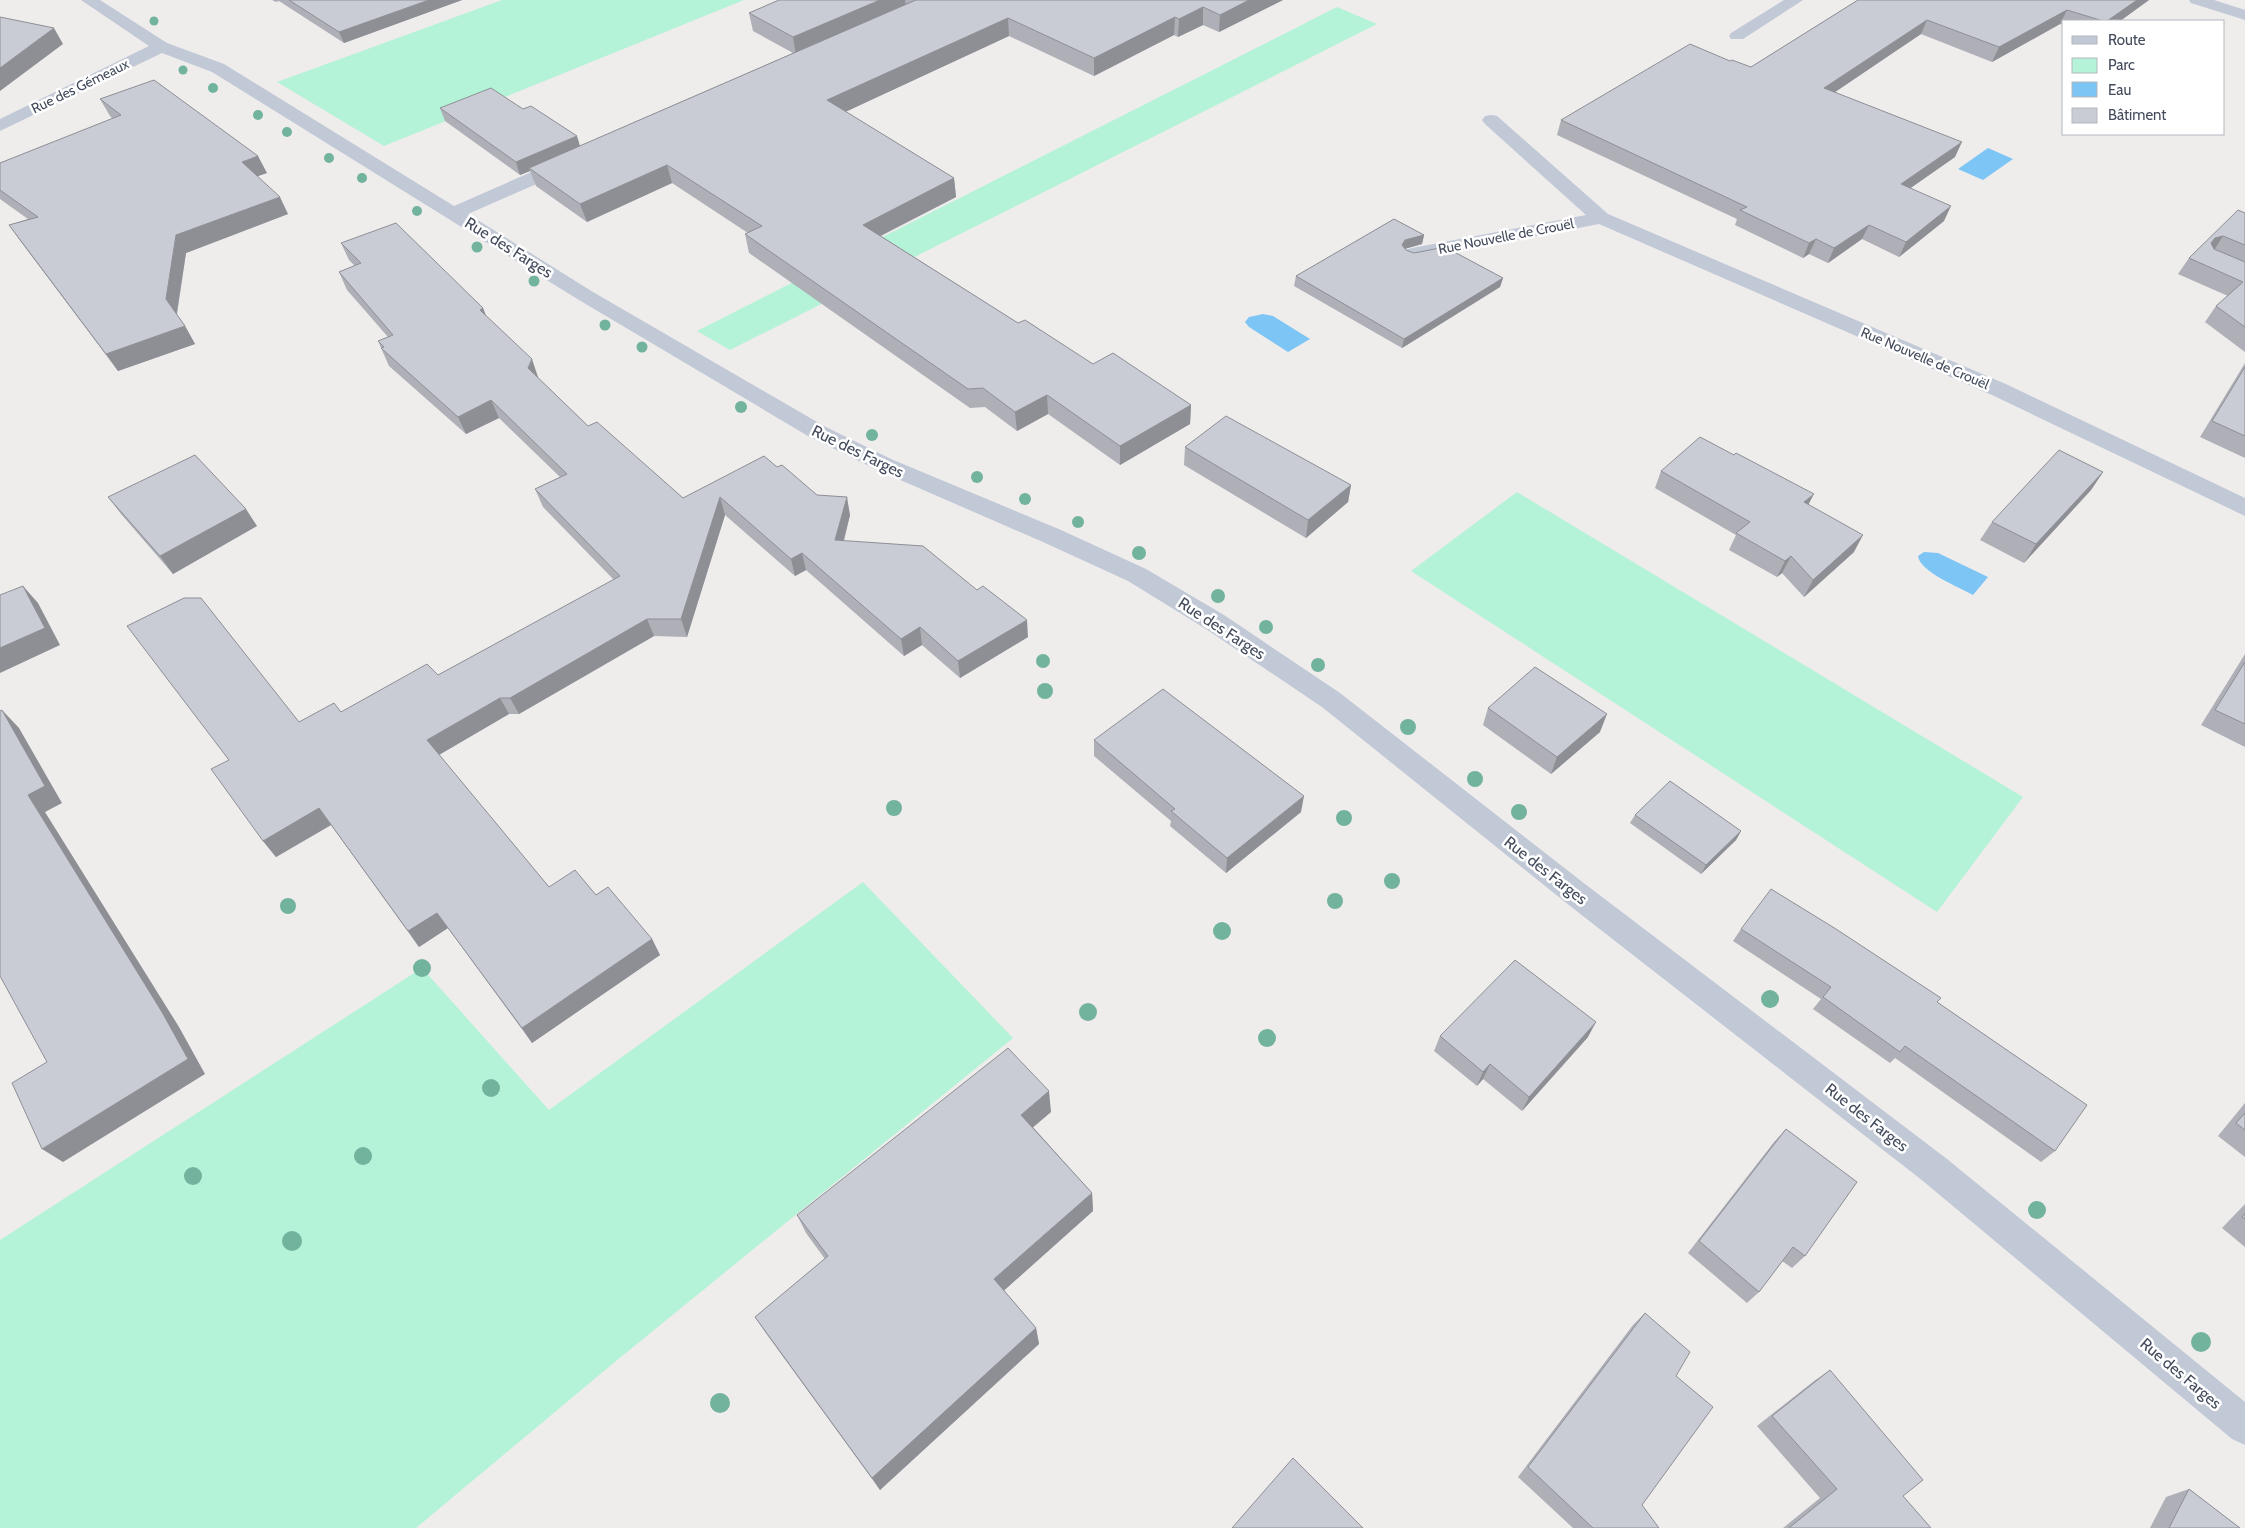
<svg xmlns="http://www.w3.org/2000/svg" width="2245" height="1528" viewBox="0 0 2245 1528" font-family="Cabin,sans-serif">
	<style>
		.green { fill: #b4f3d8 }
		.water { fill: #7cc5f5 }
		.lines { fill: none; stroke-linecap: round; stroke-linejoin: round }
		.minor { fill: #c1c8d6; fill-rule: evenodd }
		.tree { fill: #72b39e }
		.wall { fill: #aeafb7 }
		.shaded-wall { fill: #8d8f95 }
		.building { fill: #caccd5; stroke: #8d8f95 }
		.labels { text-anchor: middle; stroke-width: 5; stroke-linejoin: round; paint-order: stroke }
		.far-street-label { font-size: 14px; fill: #434b5c; stroke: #fff }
		.street-label { font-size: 16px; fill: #434b5c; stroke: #fff }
	</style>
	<rect width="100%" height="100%" fill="#efecec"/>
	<path class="green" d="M502,0h242l-360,146 -107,-64z
		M1337,7l40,17 -647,326 -33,-19z
		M1517,492l506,305 -86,115 -526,-341z
		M863,882l150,156 -397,323 -200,167h-416v-288l422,-272 127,142z"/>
	<path class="water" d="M1988,148l25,11 -30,21 -25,-11z
		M1263,314l10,2 37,23 -22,13 -39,-25 -4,-5 4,-5z
		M1924,552l14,1 50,24 -15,18c-14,-8 -53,-23 -55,-39z"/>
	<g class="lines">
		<path class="minor" d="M81,0h19l67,43 57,21 230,142 107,-47 7,-2 7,2 2,4 -2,4 -107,47 125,78 231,134 67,33 170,71 85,39 78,46 116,78 245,191 362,275 298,243v43l-13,-6 -309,-258 -358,-279 -243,-195 -116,-78 -78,-48 -85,-39 -168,-73 -67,-33 -229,-136 -367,-228 -50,-19 -162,78v-12l149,-73z
			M1784,0h19l-60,39h-12l-2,-3 2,-3z
			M2189,0h25l31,10v10l-54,-17z
			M1491,115l6,1 111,98 400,171 237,113v18l-253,-121 -393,-171 -187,36 -7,-2 -3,-4 3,-4 7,-2 174,-33 -101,-91 -3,-4 3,-4z"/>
	</g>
	<g class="tree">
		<circle cx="154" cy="21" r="4.5"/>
		<circle cx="183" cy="70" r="4.5"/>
		<circle cx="213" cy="88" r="5"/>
		<circle cx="258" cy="115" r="5"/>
		<circle cx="287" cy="132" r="5"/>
		<circle cx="329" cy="158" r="5"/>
		<circle cx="362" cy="178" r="5"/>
		<circle cx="417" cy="211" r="5"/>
		<circle cx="477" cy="247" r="5.5"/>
		<circle cx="534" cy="281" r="5.5"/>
		<circle cx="605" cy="325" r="5.5"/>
		<circle cx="642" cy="347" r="5.5"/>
		<circle cx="741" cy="407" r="6"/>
		<circle cx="872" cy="435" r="6"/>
		<circle cx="977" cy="477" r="6"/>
		<circle cx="1025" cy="499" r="6"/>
		<circle cx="1078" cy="522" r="6"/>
		<circle cx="1139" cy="553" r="7"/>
		<circle cx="1218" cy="596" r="7"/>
		<circle cx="1266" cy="627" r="7"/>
		<circle cx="1043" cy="661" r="7"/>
		<circle cx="1318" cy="665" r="7"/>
		<circle cx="1045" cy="691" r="8"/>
		<circle cx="1408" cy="727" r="8"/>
		<circle cx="1475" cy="779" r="8"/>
		<circle cx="894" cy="808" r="8"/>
		<circle cx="1519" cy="812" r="8"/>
		<circle cx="1344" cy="818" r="8"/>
		<circle cx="1392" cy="881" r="8"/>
		<circle cx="1335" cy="901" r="8"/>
		<circle cx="288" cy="906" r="8"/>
		<circle cx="1222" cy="931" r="9"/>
		<circle cx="422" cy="968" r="9"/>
		<circle cx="1770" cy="999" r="9"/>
		<circle cx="1088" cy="1012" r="9"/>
		<circle cx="1267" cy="1038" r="9"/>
		<circle cx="491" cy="1088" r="9"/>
		<circle cx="363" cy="1156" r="9"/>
		<circle cx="193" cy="1176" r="9"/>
		<circle cx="2037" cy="1210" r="9"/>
		<circle cx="292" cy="1241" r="10"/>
		<circle cx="2201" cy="1342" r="10"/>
		<circle cx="720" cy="1403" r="10"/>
	</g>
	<path class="wall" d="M272,0h190l-118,43 -65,-42 -3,1z
		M779,0h504l-64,32 -16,-7 -25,12 -4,-2 -80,41 -85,-40 -164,76 109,66 2,19 -75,39 137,87 75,41 98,41 -1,19 -70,41 -72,-51 -31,17 -32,-24 -15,1 -221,-155 -4,-19 3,-1 -76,-50 -85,39 -51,-36 -6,-15 -10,4 -75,-54 -5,-13 140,38 213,-93 -40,-22 -4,-18z
		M1858,0h291l-29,21h-56v4l-4,-1 -68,38 -71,-28 -87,58 121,65 -45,31 34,33 -45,36 -37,-18 -34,24 -19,-9 -6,4 -68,-33 2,-6 -180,-84 4,-15 169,-59 21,6z
		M100,99l167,74 -10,3 31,38 -102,39 -9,62 8,11 10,18 -77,27 -97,-129 -12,-17 19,-6 -28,-20v-36l113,-44 -3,-3z
		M2245,213v139l-40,-30 11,-16 12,-10 -50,-22 11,-16z
		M1394,219l30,16 -2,9 -17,5 1,1 8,3 31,-6 58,31 -3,9 -98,61 -108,-62 2,-10z
		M341,243l142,65 3,8 52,61v1l50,48 95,72 94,-31 40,28 33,20 -6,26 184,96 -68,41 -38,-33 -18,11 -98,-86 -11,6 -70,-61 -38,122 -33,-1 -135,78h-10l-70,41 110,132 47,8 56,44 8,16 -128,88 -84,-115 -29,19 -88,-122 -55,32 -13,-16 36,-119 42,-10 97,-37 176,-95 -71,-73 -8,-18 25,-12 -61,-59 -33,16 -77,-68 -11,-25 10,-4 -41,-47 -8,-18 16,-6 -6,-6z
		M2245,363v95l-45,-21z
		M1185,447l166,38 -3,17 -42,36 -122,-73z
		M1661,471l148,34 45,47 -50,45 -22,-24 -5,4 -48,-27 7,-15 -81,-47z
		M2103,472l-12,18 -67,73 -44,-23 12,-18z
		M108,497l149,29 -84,48 -52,-60z
		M2245,654v93l-44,-22z
		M1488,708l112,24 -49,42 -68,-49z
		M1094,740l207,72 -75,61 -56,-47 1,-5 -77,-65z
		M1635,815l106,16 -5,9 -35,34 -71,-51z
		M1741,929l196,73 118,149 -14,11 -146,-104 -5,5 -77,-54 8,-10 -88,-58z
		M1440,1036l148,1 -66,74 -39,-32 -6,7 -43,-35z
		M2245,1103v54l-27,-21z
		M1051,1112l-18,15 59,66 1,18 -89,79 32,38 3,16 -159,146 -115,-158 -10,-15 70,-58 -19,-26 -9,-18z
		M1786,1129l19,127 -13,12 -10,-7 -23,31 -12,11 -59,-50 86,-111z
		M2245,1204v43l-23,-19z
		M1645,1313l31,63 -34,129 17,23h-86l-55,-51 115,-152z
		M1830,1370l73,126 28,32h-148l37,-30 -63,-72 57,-45z
		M2189,1489l51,39h-90l16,-31z"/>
	<path class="shaded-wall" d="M429,0h33l-118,43 -5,-11z
		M880,0h25l1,7 -110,48 -3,-18z
		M1249,0h34l-64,32 1,-17z
		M2137,0h12l-29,21h-13z
		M1203,7v18l-25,12 1,-18z
		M2067,10l-7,14 -68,38 7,-15z
		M1175,17l-1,18 -80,41v-18z
		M1008,18l1,18 -179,83 -3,-19z
		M1927,20l-6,14 -102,69 5,-15z
		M54,28l9,16 -63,47v-23z
		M577,136l4,13 -52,19 1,3 -10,4 -4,-13z
		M1962,142l-7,15 -60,42 6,-15z
		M258,156l9,17 -17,6 -8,-17z
		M667,165l5,18 -85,39 -7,-18z
		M954,178l2,19 -90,46 -3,-18z
		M280,197l8,17 -102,39 -10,64 -10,-18 10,-64z
		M1951,206l-7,15 -45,36 7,-15z
		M1869,225l-7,14 -34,24 6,-15z
		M1424,235l-2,9 -18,5 -2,-4 3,-5z
		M2223,236l-10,16 -2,-9 4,-5z
		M1816,239l-7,15 -6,4 6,-15z
		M1503,278l-3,9 -98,61 2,-9z
		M483,308l7,18 -10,-16z
		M185,326l10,18 -77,27 -12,-17z
		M532,359l6,18 -3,8 -7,-17z
		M1047,395l1,19 -31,17 -2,-19z
		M491,400l8,18 -33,16 -8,-17z
		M1191,405l-1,19 -70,41v-19z
		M2103,472l-12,18 -67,73 12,-19z
		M1351,485l-3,17 -42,36 2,-18z
		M1814,494l-9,17 -1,-9z
		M720,497l5,18 -38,122 -6,-18z
		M847,497l3,18 -11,43 -4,-18z
		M246,509l11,17 -84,48 -13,-18z
		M1863,535l-9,17 -50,45 9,-17z
		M802,553l4,17 -11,6 -4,-17z
		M1791,556l-9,17 -5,4 8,-16z
		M23,586l15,17 22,42 -60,28v-25z
		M647,619l7,17 -135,78 -9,-16z
		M1027,620l1,17 -68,41 -2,-17z
		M920,627l2,18 -18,11 -3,-17z
		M500,698l9,16 -72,42 -10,-16z
		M2,710l17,18 43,75 -17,9 134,215 26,47 -142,88 -21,-13 146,-90 -160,-264z
		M1607,714l-7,18 -49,42 6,-17z
		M1304,796l-3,16 -75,61 1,-15z
		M319,808l12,17 -55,32 -13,-16z
		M1741,831l-5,9 -35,34 5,-9z
		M437,913l11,15 -29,19 -11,-16z
		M652,939l8,16 -128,88 -10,-15z
		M1596,1022l-8,15 -66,74 7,-14z
		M1490,1064l-7,15 -6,7 6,-14z
		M1049,1091l2,21 -27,23 -3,-20z
		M1092,1193l1,18 -95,85 -4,-17z
		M1036,1328l3,16 -159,146 -8,-12z"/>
	<path class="building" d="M289,0h140l-90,32z
		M779,0h101l-87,37 -44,-24z
		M916,0h333l-29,15 -17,-8 -24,12 -4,-2 -81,41 -86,-40 -181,82 127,78 -91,47 155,98 7,-3 68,44 20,-11 78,52 -71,41 -73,-51 -32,17 -32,-24 -15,1 -223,-155 17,-8 -95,-61 -87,39 -51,-36z
		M1858,0h279l-30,21h-4l-36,-11 -68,37 -72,-27 -103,68 138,54 -61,42 50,22 -45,36 -37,-17 -35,23 -18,-9 -7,4 -69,-33 7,-3 -186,-87 129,-76 40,17 2,-1 19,7z
		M0,17l54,11 -54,40z
		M154,80l104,76 -16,6 38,35 -104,38 -10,64 19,27 -79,28 -97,-129 29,-8 -38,-27v-27l121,-48 -21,-16z
		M491,88l32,21 8,-3 46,30 -61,26 -76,-54z
		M2238,210l7,3v32l-22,-9 -8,2 -4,5 3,6 31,13v65l-29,-21 27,-24 -54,-24z
		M1394,219l30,16 -19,5 -3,5 4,5 8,3 31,-6 58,31 -99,61 -108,-63z
		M396,223l87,85 -3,2 52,49 -4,9 60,58 9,-4 86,76 81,-42 13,11 5,-2 35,30 30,2 -12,43 88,6 54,44 6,-4 44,34 -69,41 -38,-34 -19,12 -99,-86 -11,6 -71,-62 -39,122h-34l-137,79h-10l-73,42 122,147 26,-17 21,25 12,-8 44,52 -130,89 -85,-115 -29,18 -89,-123 -56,33 -52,-72 18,-9 -102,-134 57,-28h17l98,124 35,-19 7,9 86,-48 11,11 182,-99 -85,-87 32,-15 -76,-74 -33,17 -77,-69 3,-1 -6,-6 15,-6 -54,-63 22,-9 -20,-20z
		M2245,367v69l-33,-15z
		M1226,416l125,69 -43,35 -123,-73z
		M1700,437l34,18 2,-2 78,41 -10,8 59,33 -50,45 -22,-24 -6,5 -49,-28 14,-11 -89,-51z
		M2059,450l44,22 -67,72 -44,-22z
		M195,455l51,54 -86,47 -52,-59z
		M23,586l22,42 -45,20v-53z
		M2245,662v62l-30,-14z
		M1535,667l72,47 -50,43 -69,-49z
		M1163,689l141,107 -77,62 -56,-47 4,-2 -81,-69z
		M2,710l43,76 -17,9 134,217 26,47 -146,90 -30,-66 35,-21 -47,-86v-265z
		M1670,781l71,50 -35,34 -71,-50z
		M1771,889l65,40 105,69 -4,4 150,103 -32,46 -150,-105 -5,6 -77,-55 8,-10 -90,-58z
		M1515,960l81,62 -67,75 -39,-33 -7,8 -43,-36z
		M1008,1048l41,43 -28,24 71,78 -98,86 42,49 -164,150 -117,-161 73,-61 -31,-41z
		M2245,1113v17l-9,-7z
		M1786,1129l71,53 -52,74 -12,-9 -34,45 -60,-51z
		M2245,1213v6l-3,-2z
		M1645,1313l45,39 -14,24 37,31 -71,98 17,23h-66l-65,-61z
		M1830,1370l93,110 -20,16 28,32h-142l48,-39 -65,-73z
		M1293,1458l70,70h-131z
		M2189,1489l51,39h-71z"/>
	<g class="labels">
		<g class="far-street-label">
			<text transform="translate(80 86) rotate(-26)" y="5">Rue des Gémeaux</text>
			<text transform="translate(1506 236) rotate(-11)" y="5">Rue Nouvelle de Crouël</text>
			<text transform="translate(1925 358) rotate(23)" y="5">Rue Nouvelle de Crouël</text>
		</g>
		<g class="street-label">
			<text transform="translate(509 247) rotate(32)" y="6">Rue des Farges</text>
			<text transform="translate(858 451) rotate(26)" y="6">Rue des Farges</text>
			<text transform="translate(1222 628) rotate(33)" y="6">Rue des Farges</text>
			<text transform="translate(1546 870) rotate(38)" y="6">Rue des Farges</text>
			<text transform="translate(1867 1117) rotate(38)" y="6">Rue des Farges</text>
			<text transform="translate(2181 1373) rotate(40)" y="6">Rue des Farges</text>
		</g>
	</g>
	<rect x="2062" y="20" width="162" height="115" fill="#ffffff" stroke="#b4b7be"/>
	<rect x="2072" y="36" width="25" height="8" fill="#c1c8d6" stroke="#b4b7be"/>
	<text x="2108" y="45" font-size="15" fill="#434b5c">Route</text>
	<rect x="2072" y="58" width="25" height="15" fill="#b4f3d8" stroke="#b4b7be"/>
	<text x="2108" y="70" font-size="15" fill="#434b5c">Parc</text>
	<rect x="2072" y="82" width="25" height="15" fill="#7cc5f5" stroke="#b4b7be"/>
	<text x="2108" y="95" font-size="15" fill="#434b5c">Eau</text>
	<rect x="2072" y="108" width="25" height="15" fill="#caccd5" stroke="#b4b7be"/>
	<text x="2108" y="120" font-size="15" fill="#434b5c">Bâtiment</text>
</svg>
